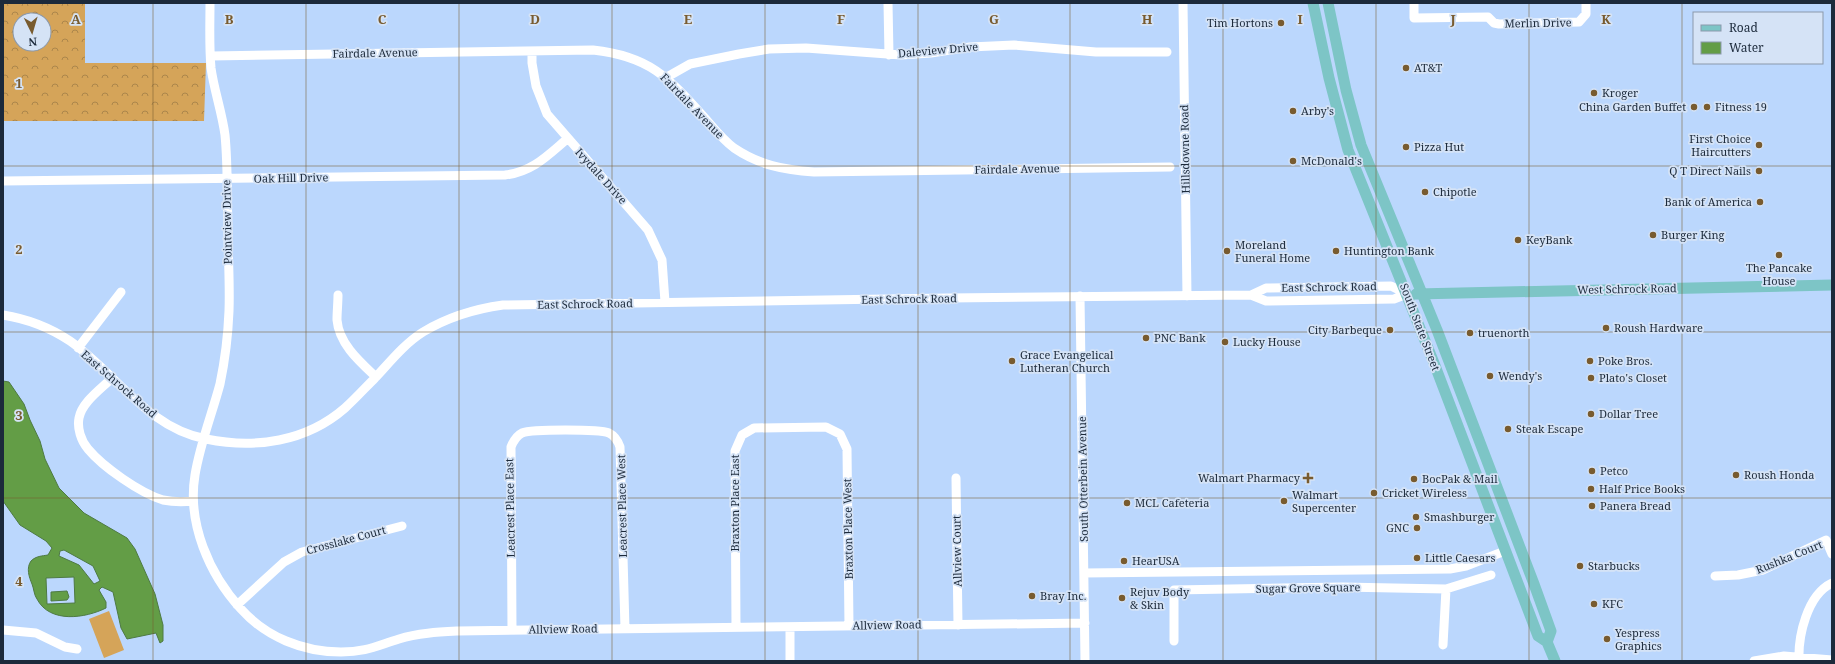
<svg xmlns="http://www.w3.org/2000/svg" width="1835" height="664" viewBox="0 0 1835 664" font-family="'Noto Serif',serif">
	<style>
		.forest { fill: url(#forest-crowns); fill-rule: evenodd }
		.pitch { fill: #d5a459 }
		.water { fill: #639d46; stroke: #4e7a43; fill-rule: evenodd }
		.lines { fill: none; stroke-linecap: round; stroke-linejoin: round }
		.minor { stroke: #fff; stroke-width: 9 }
		.major { stroke: #7dc5c6; stroke-width: 11 }
		.grid { fill: none; stroke: #785b2f; stroke-width: 1; stroke-opacity: 0.55 }
		.poi-dot { fill: #785b2f; stroke: #d5e3f6; stroke-width: 1.5 }
		.labels { text-anchor: middle; stroke-width: 3.5; stroke-linejoin: round; paint-order: stroke }
		.poi-label { font-size: 11px; fill: #1c2a3b; stroke: #d5e3f6; text-anchor: start }
		.street-label { font-size: 11px; fill: #1c2a3b; stroke: #d5e3f6 }
		.grid-label { font-size: 13px; text-anchor: middle; font-weight: bold; fill: #785b2f; stroke: #d5e3f6; stroke-width: 3.5; stroke-linejoin: round; paint-order: stroke }
	</style>
	<defs>
		<pattern id="forest-crowns" width="20" height="18" patternUnits="userSpaceOnUse"><rect width="20" height="18" fill="#d5a459"/><path d="M2 6a3 3 0 1 1 6 0M12 15a3 3 0 1 1 6 0" fill="none" stroke="#ac864b"/></pattern>
	</defs>
	<rect width="100%" height="100%" fill="#bbd7fd"/>
	<path class="forest" d="M3,3h82v60h121l-2,58h-201zM20,20h24v24h-24z"/>
	<path class="pitch" d="M109,611l15,39 -20,8 -15,-39z"/>
	<path class="water" d="M3,381l6,1 15,22 6,16 10,21 5,18 14,29 25,25 43,25 8,11 20,45 8,31v16l-3,2 -4,-10 -29,6 -6,-11 -8,-36 -11,-5 -3,3 7,12v6c-20,10 -56,16 -69,-9 -3,-4 -3,-10 -5,-15 -3,-7 -6,-16 -1,-23 5,-5 11,-5 17,-6l4,-7 -6,-7 -26,-16 -17,-24zM64,550l29,16 7,15 -6,3 -15,-19 -20,-9 1,-5zM74,577l1,26 -28,1 -1,-26z
		M67,591l2,6 -2,3 -16,1v-9z"/>
	<g class="lines">
		<path class="minor" d="M210,3c0,21 -1,43 1,65 3,22 11,44 14,67 3,31 2,63 3,95 0,27 2,54 1,81 -1,25 -4,49 -9,73 -8,30 -20,60 -25,91 -8,48 14,99 46,134 25,28 62,43 100,43 25,0 35,-6 58,-13 19,-6 40,-7 59,-8l627,-8
			M888,3l1,52
			M1183,3l4,293
			M1414,3v15l74,-1 6,6 5,1 80,-2 7,-8v-11
			M532,51v12l4,23 11,28 101,116 14,30 3,42
			M211,56l382,-6c56,6 75,27 111,67 9,10 18,22 30,31 25,17 50,22 80,24l356,-5
			M667,77l23,-13 49,-10 30,-5 37,-1 95,7 30,-2 39,-6 44,-2 82,7h71
			M3,181l502,-6c27,-3 42,-19 62,-36
			M338,295c0,8 -1,17 -1,25 2,24 23,42 39,57
			M1251,295l15,-7 125,-2 16,8
			M1080,296l5,365
			M3,315c25,4 46,12 67,26 46,32 77,87 136,98 49,10 100,3 139,-31 10,-9 20,-20 30,-30 15,-16 29,-34 48,-46 25,-15 51,-23 80,-27l445,-7 303,-3 15,6 128,-2 13,-5
			M78,348l43,-56
			M112,378c-11,11 -30,24 -33,40 -2,10 2,23 9,31 15,18 52,44 75,51 10,2 21,2 30,1
			M956,478l2,147
			M1084,573l366,-4 16,-3 39,-15
			M1715,576l23,-1 25,-5 63,-30 6,14
			M237,605l47,-43 18,-10 100,-26
			M736,627l-1,-176 7,-16 12,-7 72,-1 14,7 7,15 2,177
			M790,627v34
			M3,630l33,3 29,14 12,2
			M512,630l-1,-183c2,-5 5,-11 11,-14 10,-4 77,-4 87,0 6,3 9,8 11,14l5,182
			M1174,641v-51l168,-3 104,2 45,-14
			M1443,645l3,-56
			M1754,661l30,-5 48,4
			M1799,661c-1,-25 8,-66 33,-78"/>
		<path class="major" d="M1313,3l16,75 19,72 86,213 104,273 9,6 8,19
			M1328,3l18,87 15,55 76,185 97,254 17,47 -4,11
			M1416,294l416,-9"/>
	</g>
	<path class="grid" d="M153,3v658M306,3v658M459,3v658M612,3v658M765,3v658M918,3v658M1070,3v658M1223,3v658M1376,3v658M1529,3v658M1682,3v658M3,166h1829M3,332h1829M3,498h1829"/>
	<g class="poi-dot">
		<circle cx="1281" cy="23" r="4"/>
		<circle cx="1406" cy="68" r="4"/>
		<circle cx="1594" cy="93" r="4"/>
		<circle cx="1694" cy="107" r="4"/>
		<circle cx="1707" cy="107" r="4"/>
		<circle cx="1293" cy="111" r="4"/>
		<circle cx="1759" cy="145" r="4"/>
		<circle cx="1406" cy="147" r="4"/>
		<circle cx="1293" cy="161" r="4"/>
		<circle cx="1759" cy="171" r="4"/>
		<circle cx="1425" cy="192" r="4"/>
		<circle cx="1760" cy="202" r="4"/>
		<circle cx="1653" cy="235" r="4"/>
		<circle cx="1518" cy="240" r="4"/>
		<circle cx="1227" cy="251" r="4"/>
		<circle cx="1336" cy="251" r="4"/>
		<circle cx="1779" cy="255" r="4"/>
		<circle cx="1606" cy="328" r="4"/>
		<circle cx="1390" cy="330" r="4"/>
		<circle cx="1470" cy="333" r="4"/>
		<circle cx="1146" cy="338" r="4"/>
		<circle cx="1225" cy="342" r="4"/>
		<circle cx="1012" cy="361" r="4"/>
		<circle cx="1590" cy="361" r="4"/>
		<circle cx="1490" cy="376" r="4"/>
		<circle cx="1591" cy="378" r="4"/>
		<circle cx="1591" cy="414" r="4"/>
		<circle cx="1508" cy="429" r="4"/>
		<circle cx="1592" cy="471" r="4"/>
		<circle cx="1736" cy="475" r="4"/>
		<path d="M1306 472h4v4h4v4h-4v4h-4v-4h-4v-4h4z"/>
		<circle cx="1414" cy="479" r="4"/>
		<circle cx="1591" cy="489" r="4"/>
		<circle cx="1374" cy="493" r="4"/>
		<circle cx="1284" cy="501" r="4"/>
		<circle cx="1127" cy="503" r="4"/>
		<circle cx="1592" cy="506" r="4"/>
		<circle cx="1416" cy="517" r="4"/>
		<circle cx="1417" cy="528" r="4"/>
		<circle cx="1417" cy="558" r="4"/>
		<circle cx="1124" cy="561" r="4"/>
		<circle cx="1580" cy="566" r="4"/>
		<circle cx="1032" cy="596" r="4"/>
		<circle cx="1122" cy="598" r="4"/>
		<circle cx="1594" cy="604" r="4"/>
		<circle cx="1607" cy="639" r="4"/>
	</g>
	<g class="labels">
		<g class="poi-label">
			<text x="1273" y="27" text-anchor="end">Tim Hortons</text>
			<text x="1414" y="72">AT&amp;T</text>
			<text x="1602" y="97">Kroger</text>
			<text x="1686" y="111" text-anchor="end">China Garden Buffet</text>
			<text x="1715" y="111">Fitness 19</text>
			<text x="1301" y="115">Arby's</text>
			<text x="1751" y="143" text-anchor="end">First Choice<tspan x="1751" dy="13">Haircutters</tspan></text>
			<text x="1414" y="151">Pizza Hut</text>
			<text x="1301" y="165">McDonald's</text>
			<text x="1751" y="175" text-anchor="end">Q T Direct Nails</text>
			<text x="1433" y="196">Chipotle</text>
			<text x="1752" y="206" text-anchor="end">Bank of America</text>
			<text x="1661" y="239">Burger King</text>
			<text x="1526" y="244">KeyBank</text>
			<text x="1235" y="249">Moreland<tspan x="1235" dy="13">Funeral Home</tspan></text>
			<text x="1344" y="255">Huntington Bank</text>
			<text x="1779" y="272" text-anchor="middle">The Pancake<tspan x="1779" dy="13">House</tspan></text>
			<text x="1614" y="332">Roush Hardware</text>
			<text x="1382" y="334" text-anchor="end">City Barbeque</text>
			<text x="1478" y="337">truenorth</text>
			<text x="1154" y="342">PNC Bank</text>
			<text x="1233" y="346">Lucky House</text>
			<text x="1020" y="359">Grace Evangelical<tspan x="1020" dy="13">Lutheran Church</tspan></text>
			<text x="1598" y="365">Poke Bros.</text>
			<text x="1498" y="380">Wendy's</text>
			<text x="1599" y="382">Plato's Closet</text>
			<text x="1599" y="418">Dollar Tree</text>
			<text x="1516" y="433">Steak Escape</text>
			<text x="1600" y="475">Petco</text>
			<text x="1744" y="479">Roush Honda</text>
			<text x="1300" y="482" text-anchor="end">Walmart Pharmacy</text>
			<text x="1422" y="483">BocPak &amp; Mail</text>
			<text x="1599" y="493">Half Price Books</text>
			<text x="1382" y="497">Cricket Wireless</text>
			<text x="1292" y="499">Walmart<tspan x="1292" dy="13">Supercenter</tspan></text>
			<text x="1135" y="507">MCL Cafeteria</text>
			<text x="1600" y="510">Panera Bread</text>
			<text x="1424" y="521">Smashburger</text>
			<text x="1409" y="532" text-anchor="end">GNC</text>
			<text x="1425" y="562">Little Caesars</text>
			<text x="1132" y="565">HearUSA</text>
			<text x="1588" y="570">Starbucks</text>
			<text x="1130" y="596">Rejuv Body<tspan x="1130" dy="13">&amp; Skin</tspan></text>
			<text x="1040" y="600">Bray Inc.</text>
			<text x="1602" y="608">KFC</text>
			<text x="1615" y="637">Yespress<tspan x="1615" dy="13">Graphics</tspan></text>
		</g>
		<g class="street-label">
			<text transform="translate(1538 23) rotate(-1)" y="4">Merlin Drive</text>
			<text transform="translate(938 50) rotate(-5)" y="4">Daleview Drive</text>
			<text transform="translate(375 53) rotate(-1)" y="4">Fairdale Avenue</text>
			<text transform="translate(692 106) rotate(46)" y="4">Fairdale Avenue</text>
			<text transform="translate(1185 149) rotate(-91)" y="4">Hillsdowne Road</text>
			<text transform="translate(1017 169) rotate(-1)" y="4">Fairdale Avenue</text>
			<text transform="translate(601 176) rotate(48)" y="4">Ivydale Drive</text>
			<text transform="translate(291 178) rotate(-1)" y="4">Oak Hill Drive</text>
			<text transform="translate(227 222) rotate(-91)" y="4">Pointview Drive</text>
			<text transform="translate(1329 287) rotate(-1)" y="4">East Schrock Road</text>
			<text transform="translate(1627 289) rotate(-1)" y="4">West Schrock Road</text>
			<text transform="translate(909 299) rotate(-1)" y="4">East Schrock Road</text>
			<text transform="translate(585 304) rotate(-1)" y="4">East Schrock Road</text>
			<text transform="translate(1420 327) rotate(69)" y="4">South State Street</text>
			<text transform="translate(119 384) rotate(41)" y="4">East Schrock Road</text>
			<text transform="translate(1083 479) rotate(-91)" y="4">South Otterbein Avenue</text>
			<text transform="translate(735 503) rotate(-90)" y="4">Braxton Place East</text>
			<text transform="translate(622 506) rotate(-91)" y="4">Leacrest Place West</text>
			<text transform="translate(510 508) rotate(-91)" y="4">Leacrest Place East</text>
			<text transform="translate(848 529) rotate(-91)" y="4">Braxton Place West</text>
			<text transform="translate(346 540) rotate(-15)" y="4">Crosslake Court</text>
			<text transform="translate(957 551) rotate(-91)" y="4">Allview Court</text>
			<text transform="translate(1789 557) rotate(-22)" y="4">Rushka Court</text>
			<text transform="translate(1308 588) rotate(-1)" y="4">Sugar Grove Square</text>
			<text transform="translate(887 625) rotate(-1)" y="4">Allview Road</text>
			<text transform="translate(563 629) rotate(-1)" y="4">Allview Road</text>
		</g>
	</g>
	<g class="grid-label">
		<text x="76" y="24">A</text>
		<text x="229" y="24">B</text>
		<text x="382" y="24">C</text>
		<text x="535" y="24">D</text>
		<text x="688" y="24">E</text>
		<text x="841" y="24">F</text>
		<text x="994" y="24">G</text>
		<text x="1147" y="24">H</text>
		<text x="1300" y="24">I</text>
		<text x="1453" y="24">J</text>
		<text x="1606" y="24">K</text>
		<text x="19" y="88">1</text>
		<text x="19" y="254">2</text>
		<text x="19" y="420">3</text>
		<text x="19" y="586">4</text>
	</g>
	<rect width="1835" height="664" fill="none" stroke="#1c2a3b" stroke-width="8"/>
	<rect x="1693" y="12" width="130" height="52" fill="#d5e3f6" stroke="#8b99ab"/>
	<rect x="1701" y="25" width="20" height="6" fill="#7dc5c6" stroke="#8b99ab"/>
	<text x="1729" y="32" font-size="12" fill="#1c2a3b">Road</text>
	<rect x="1701" y="42" width="20" height="12" fill="#639d46" stroke="#8b99ab"/>
	<text x="1729" y="52" font-size="12" fill="#1c2a3b">Water</text>
	<g transform="translate(32 32) rotate(175)"><circle r="19" fill="#d5e3f6" stroke="#8b99ab"/>
	<path d="M0-3L7 15L0 10L-7 15Z" fill="#785b2f"/>
	<text y="-6" font-size="11" font-weight="bold" text-anchor="middle" fill="#1c2a3b">N</text>
	</g>
</svg>
